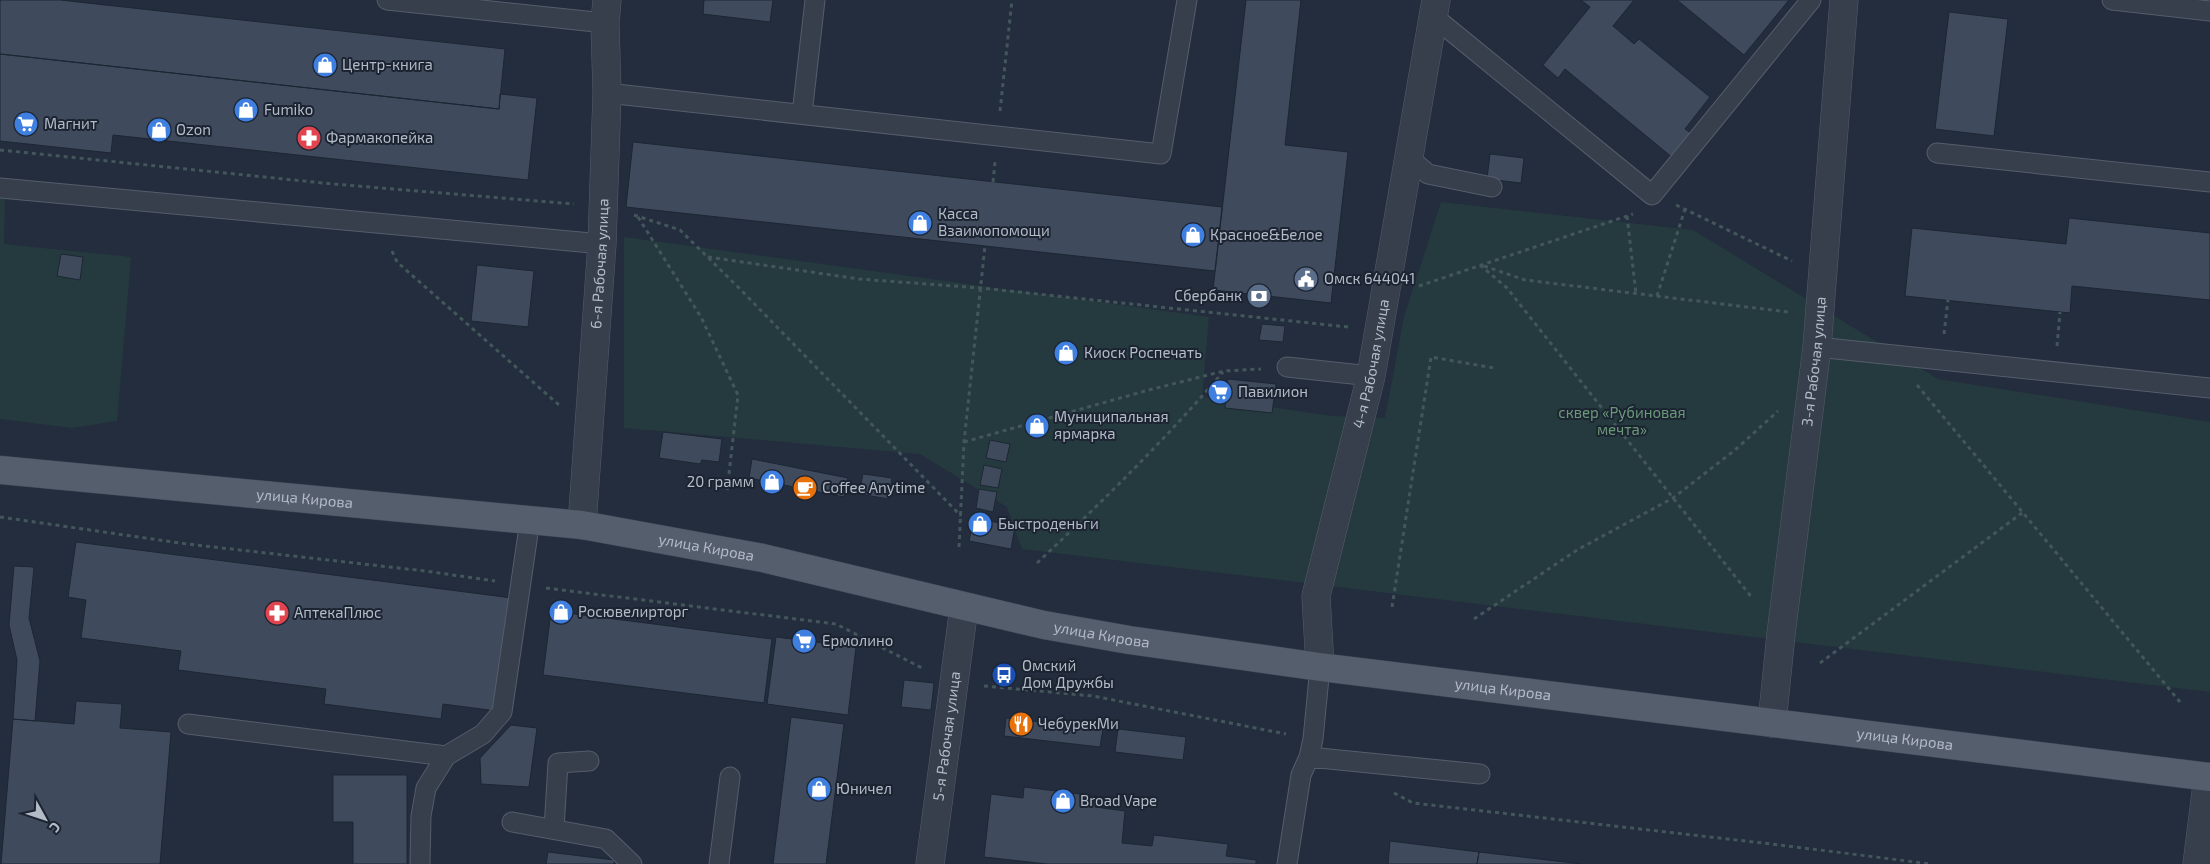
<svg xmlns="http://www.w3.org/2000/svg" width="2210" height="864" viewBox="0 0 2210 864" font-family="'Exo 2',sans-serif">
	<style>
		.green { fill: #253a3e }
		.building { fill: #3f4b5c; stroke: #1e2634 }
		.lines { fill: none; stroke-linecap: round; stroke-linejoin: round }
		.service-casing { stroke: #555d6b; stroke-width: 21 }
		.minor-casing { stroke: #555d6b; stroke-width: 29 }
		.tertiary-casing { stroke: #555d6b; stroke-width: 29 }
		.primary-casing { stroke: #404856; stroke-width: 29 }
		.path { stroke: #43575b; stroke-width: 3; stroke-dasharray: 4 4; stroke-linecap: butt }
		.service { stroke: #373f4d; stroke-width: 19 }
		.minor { stroke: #373f4d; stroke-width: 28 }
		.tertiary { stroke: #373f4d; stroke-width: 28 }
		.primary { stroke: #555e6d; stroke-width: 28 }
		.labels { text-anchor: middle; stroke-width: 4; stroke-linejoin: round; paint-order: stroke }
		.poi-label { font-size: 15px; fill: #b3bac8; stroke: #1c2432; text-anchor: start }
		.street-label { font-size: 15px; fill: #b3bac8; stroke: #1c2432 }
		.park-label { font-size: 15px; fill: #6a9977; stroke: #1c2432 }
	</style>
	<rect width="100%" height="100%" fill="#232d3d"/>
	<path class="green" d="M0,196h5l-1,48 127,13 -14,164 -45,7 -72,-9z
		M1441,202l252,28 245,149 272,43v270l-1188,-143 -15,-42 -87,-53 -296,-26v-191l585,80 -7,80 130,19 53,2 19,-101z"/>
	<path class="building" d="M0,0h60l445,49 -6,60 -499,-55z
		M704,0h69l-3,22 -67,-8z
		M1246,0h55l-16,145 63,7 -17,151 -118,-13z
		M1581,0h53l-21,26 21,18 5,-5 71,58 -25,32 7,5 -19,24 -108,-89 -7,9 -15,-13 47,-58z
		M1677,0h112l-45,55z
		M1949,12l59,7 -14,117 -59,-7z
		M0,54l499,55 1,-15 37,4 -9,82 -415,-45 -2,18 -111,-12z
		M633,142l589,65 -7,64 -589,-64z
		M1490,154l34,4 -3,25 -34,-4z
		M2069,218l141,15v67l-138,-14 -2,27 -165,-17 7,-68 154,16z
		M61,254l22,3 -3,23 -23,-4z
		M477,265l57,6 -6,56 -57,-6z
		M1262,324l23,2 -2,16 -24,-2z
		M1228,379l48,5 -4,29 -47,-5z
		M663,432l59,7 -3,23 -17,-2 -2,4 -41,-6z
		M990,440l20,4 -4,18 -20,-4z
		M752,459l96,19 -4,19 -95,-19z
		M984,465l18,4 -4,19 -18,-3z
		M863,474l29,4 -3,21 -30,-5z
		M979,489l18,3 -4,20 -17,-4z
		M974,518l41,8 -4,23 -42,-8z
		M76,542l436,56 -15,113 -54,-7 -2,15 -117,-15 2,-15 -148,-19 3,-19 -100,-13 5,-38 -18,-3z
		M14,566l20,1 -5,51 11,43 -5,60 -22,-2 4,-59 -8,-35z
		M551,611l221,28 -8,64 -221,-28z
		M776,637l80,10 -8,68 -81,-11z
		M904,680l30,3 -3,27 -30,-3z
		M76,701l46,3 -2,24 51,4 -11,132h-159l12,-145 61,5z
		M791,717l53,7 -18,140h-53z
		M1006,718l97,11 -3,18 -96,-11z
		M511,725l26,3 -8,59 -48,-3 -1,-26z
		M1118,729l68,8 -3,23 -68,-8z
		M333,775h74v89h-54v-42h-20z
		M1024,787l72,9 -1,11 30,4 -3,32 30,3 2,-11 74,9 -2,12 30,4v4h-209l-63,-7 7,-63 32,4z
		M1390,841l89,11 -2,12h-89z
		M548,852l66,8v4h-68z
		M1479,852l103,12h-105z"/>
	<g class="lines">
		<defs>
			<path id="service" d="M387,0l218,23
				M2112,0l98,11
				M1434,17l218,178 159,-195
				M607,93l554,61 26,-154
				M802,114l13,-114
				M1937,153l273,29
				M1409,158l19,16 64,13
				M0,188l602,56
				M1817,347l393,41
				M1287,367l84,9
				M188,724l258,32
				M1309,757l171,17
				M512,822l94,17 26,25
				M554,829l4,-66 31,-2
				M420,864l1,-48 5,-28 20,-32 37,-22 19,-22 28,-192
				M719,864l11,-87
				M1287,864l14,-89 8,-18 4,-18 7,-72"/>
			<g id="minor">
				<path id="s1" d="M582,525l20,-281 5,-151 -2,-70 2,-23"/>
				<path id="s2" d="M1320,667l-4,-71 55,-220 65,-376"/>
				<path id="s3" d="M1772,723l9,-89 36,-287 27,-347"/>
				<path d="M2197,864l11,-87"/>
			</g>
			<g id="tertiary">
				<path id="s4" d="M930,864l34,-257"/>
			</g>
			<g id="primary">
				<path id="s5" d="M0,470l582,55 181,33 281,67 85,15 191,27 890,110"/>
			</g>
		</defs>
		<use href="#service" class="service-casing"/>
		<use href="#minor" class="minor-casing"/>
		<use href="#tertiary" class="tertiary-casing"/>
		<use href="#primary" class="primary-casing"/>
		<path class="path" d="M1000,111l12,-111
			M0,150l333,34 241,20
			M993,182l2,-20
			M1676,205l116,56
			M634,215l46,15 60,59 221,227
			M1627,216l9,78
			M638,217l63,100 37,78 -11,96
			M392,251l5,11 162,143
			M708,257l151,22 122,9 367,39
			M1480,265l27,23 246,311
			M1484,266l41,14 263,32
			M1419,286l214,-72
			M1657,296l28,-87
			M1944,334l4,-34
			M2057,346l3,-34
			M1917,385l263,317
			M964,442l181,-51 79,-20 37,-2
			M0,517l187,27 238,27 70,10
			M959,547l5,-105 21,-196
			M1037,563c65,-61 128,-123 186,-191
			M546,588l290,36 88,45
			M1392,607l39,-250 63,11
			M1474,619l103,-69 96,-52 62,-48 43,-39
			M1820,663l202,-150
			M984,686l109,10 193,38
			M1394,793l19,10 367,42 151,19"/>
		<use href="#service" class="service"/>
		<use href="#minor" class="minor"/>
		<use href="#tertiary" class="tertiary"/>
		<use href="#primary" class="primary"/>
	</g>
	<defs>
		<symbol id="shop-disc" viewBox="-11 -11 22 22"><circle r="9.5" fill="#3f7fe0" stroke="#1c2432"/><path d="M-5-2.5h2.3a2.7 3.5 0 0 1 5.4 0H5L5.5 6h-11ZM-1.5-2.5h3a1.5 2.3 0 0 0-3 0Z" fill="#fff"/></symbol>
		<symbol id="supermarket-disc" viewBox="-11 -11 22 22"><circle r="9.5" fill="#3f7fe0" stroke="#1c2432"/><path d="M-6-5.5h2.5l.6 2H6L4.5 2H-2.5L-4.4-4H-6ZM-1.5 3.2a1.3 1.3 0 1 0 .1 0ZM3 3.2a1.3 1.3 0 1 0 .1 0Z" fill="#fff"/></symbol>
		<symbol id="pharmacy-disc" viewBox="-11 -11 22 22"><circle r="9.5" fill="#e0444e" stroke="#1c2432"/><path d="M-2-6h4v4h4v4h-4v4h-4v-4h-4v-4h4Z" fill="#fff"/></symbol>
		<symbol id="civic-disc" viewBox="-11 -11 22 22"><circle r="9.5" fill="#5c6f8a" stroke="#1c2432"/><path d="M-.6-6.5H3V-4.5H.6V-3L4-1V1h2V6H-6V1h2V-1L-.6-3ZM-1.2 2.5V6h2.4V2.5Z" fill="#fff"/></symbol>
		<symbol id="bank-disc" viewBox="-11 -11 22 22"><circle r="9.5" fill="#5c6f8a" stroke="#1c2432"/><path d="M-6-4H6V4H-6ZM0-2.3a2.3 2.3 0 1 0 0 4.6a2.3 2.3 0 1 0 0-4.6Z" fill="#fff"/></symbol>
		<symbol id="cafe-disc" viewBox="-11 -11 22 22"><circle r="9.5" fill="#e8710a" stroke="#1c2432"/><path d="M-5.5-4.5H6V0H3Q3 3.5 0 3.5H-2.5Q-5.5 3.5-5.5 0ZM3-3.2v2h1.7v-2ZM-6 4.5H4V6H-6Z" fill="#fff"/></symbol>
		<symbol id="bus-disc" viewBox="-11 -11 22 22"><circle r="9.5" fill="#1a4fb4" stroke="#1c2432"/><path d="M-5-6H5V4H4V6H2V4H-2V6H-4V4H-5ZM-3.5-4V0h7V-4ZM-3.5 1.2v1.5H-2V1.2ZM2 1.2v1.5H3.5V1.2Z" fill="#fff"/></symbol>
		<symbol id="restaurant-disc" viewBox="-11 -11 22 22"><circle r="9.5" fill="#e8710a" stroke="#1c2432"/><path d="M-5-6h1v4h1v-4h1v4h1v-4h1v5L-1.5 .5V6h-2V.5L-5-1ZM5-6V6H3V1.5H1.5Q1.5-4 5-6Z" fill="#fff"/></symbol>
	</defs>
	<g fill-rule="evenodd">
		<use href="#shop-disc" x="311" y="51" width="28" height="28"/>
		<use href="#shop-disc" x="232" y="96" width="28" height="28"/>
		<use href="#supermarket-disc" x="12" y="110" width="28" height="28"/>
		<use href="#shop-disc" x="145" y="116" width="28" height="28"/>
		<use href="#pharmacy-disc" x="295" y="124" width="28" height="28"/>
		<use href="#shop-disc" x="906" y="209" width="28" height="28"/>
		<use href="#shop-disc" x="1179" y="221" width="28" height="28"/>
		<use href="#civic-disc" x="1292" y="265" width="28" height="28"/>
		<use href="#bank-disc" x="1245" y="282" width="28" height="28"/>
		<use href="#shop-disc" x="1052" y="339" width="28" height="28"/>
		<use href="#supermarket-disc" x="1206" y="378" width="28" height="28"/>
		<use href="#shop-disc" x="1023" y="412" width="28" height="28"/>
		<use href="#shop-disc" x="758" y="468" width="28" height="28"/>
		<use href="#cafe-disc" x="791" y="474" width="28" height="28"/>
		<use href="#shop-disc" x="966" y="510" width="28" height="28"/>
		<use href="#shop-disc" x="547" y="598" width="28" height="28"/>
		<use href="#pharmacy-disc" x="263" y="599" width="28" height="28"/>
		<use href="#supermarket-disc" x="790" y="627" width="28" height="28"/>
		<use href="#bus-disc" x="990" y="661" width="28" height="28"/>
		<use href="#restaurant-disc" x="1007" y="710" width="28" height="28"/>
		<use href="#shop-disc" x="805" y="775" width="28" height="28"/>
		<use href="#shop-disc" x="1049" y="787" width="28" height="28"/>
	</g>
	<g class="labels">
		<g class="poi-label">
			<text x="342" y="70">Центр-книга</text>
			<text x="264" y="115">Fumiko</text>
			<text x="44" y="129">Магнит</text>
			<text x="176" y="135">Ozon</text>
			<text x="326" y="143">Фармакопейка</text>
			<text x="938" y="219">Касса<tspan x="938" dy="17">Взаимопомощи</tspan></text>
			<text x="1210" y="240">Красное&amp;Белое</text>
			<text x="1324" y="284">Омск 644041</text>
			<text x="1242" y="301" text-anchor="end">Сбербанк</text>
			<text x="1084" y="358">Киоск Роспечать</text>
			<text x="1238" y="397">Павилион</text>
			<text x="1054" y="422">Муниципальная<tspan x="1054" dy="17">ярмарка</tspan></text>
			<text x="754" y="487" text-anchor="end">20 грамм</text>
			<text x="822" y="493">Coffee Anytime</text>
			<text x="998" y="529">Быстроденьги</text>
			<text x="578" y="617">Росювелирторг</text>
			<text x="294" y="618">АптекаПлюс</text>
			<text x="822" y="646">Ермолино</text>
			<text x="1022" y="671">Омский<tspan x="1022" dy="17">Дом Дружбы</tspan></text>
			<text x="1038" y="729">ЧебурекМи</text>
			<text x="836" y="794">Юничел</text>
			<text x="1080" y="806">Broad Vape</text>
		</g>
		<g class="street-label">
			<text dy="5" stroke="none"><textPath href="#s1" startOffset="262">6-я Рабочая улица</textPath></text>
			<text dy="5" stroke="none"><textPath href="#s3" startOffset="364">3-я Рабочая улица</textPath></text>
			<text dy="5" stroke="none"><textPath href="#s2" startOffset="310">4-я Рабочая улица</textPath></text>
			<text dy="5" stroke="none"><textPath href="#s5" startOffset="306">улица Кирова</textPath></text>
			<text dy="5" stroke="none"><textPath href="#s5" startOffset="711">улица Кирова</textPath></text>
			<text dy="5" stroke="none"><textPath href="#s5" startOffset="1116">улица Кирова</textPath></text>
			<text dy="5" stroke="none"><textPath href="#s5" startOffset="1521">улица Кирова</textPath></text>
			<text dy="5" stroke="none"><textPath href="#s4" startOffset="129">5-я Рабочая улица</textPath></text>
			<text dy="5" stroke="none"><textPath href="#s5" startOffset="1926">улица Кирова</textPath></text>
		</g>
		<g class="park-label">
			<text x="1622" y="418">сквер «Рубиновая<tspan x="1622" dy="17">мечта»</tspan></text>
		</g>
	</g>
	<g transform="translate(45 819) rotate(130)" stroke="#1c2432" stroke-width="4" paint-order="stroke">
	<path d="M0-4L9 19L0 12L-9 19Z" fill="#b3bac8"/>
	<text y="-8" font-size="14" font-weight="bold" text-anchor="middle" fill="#b3bac8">С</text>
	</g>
</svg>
